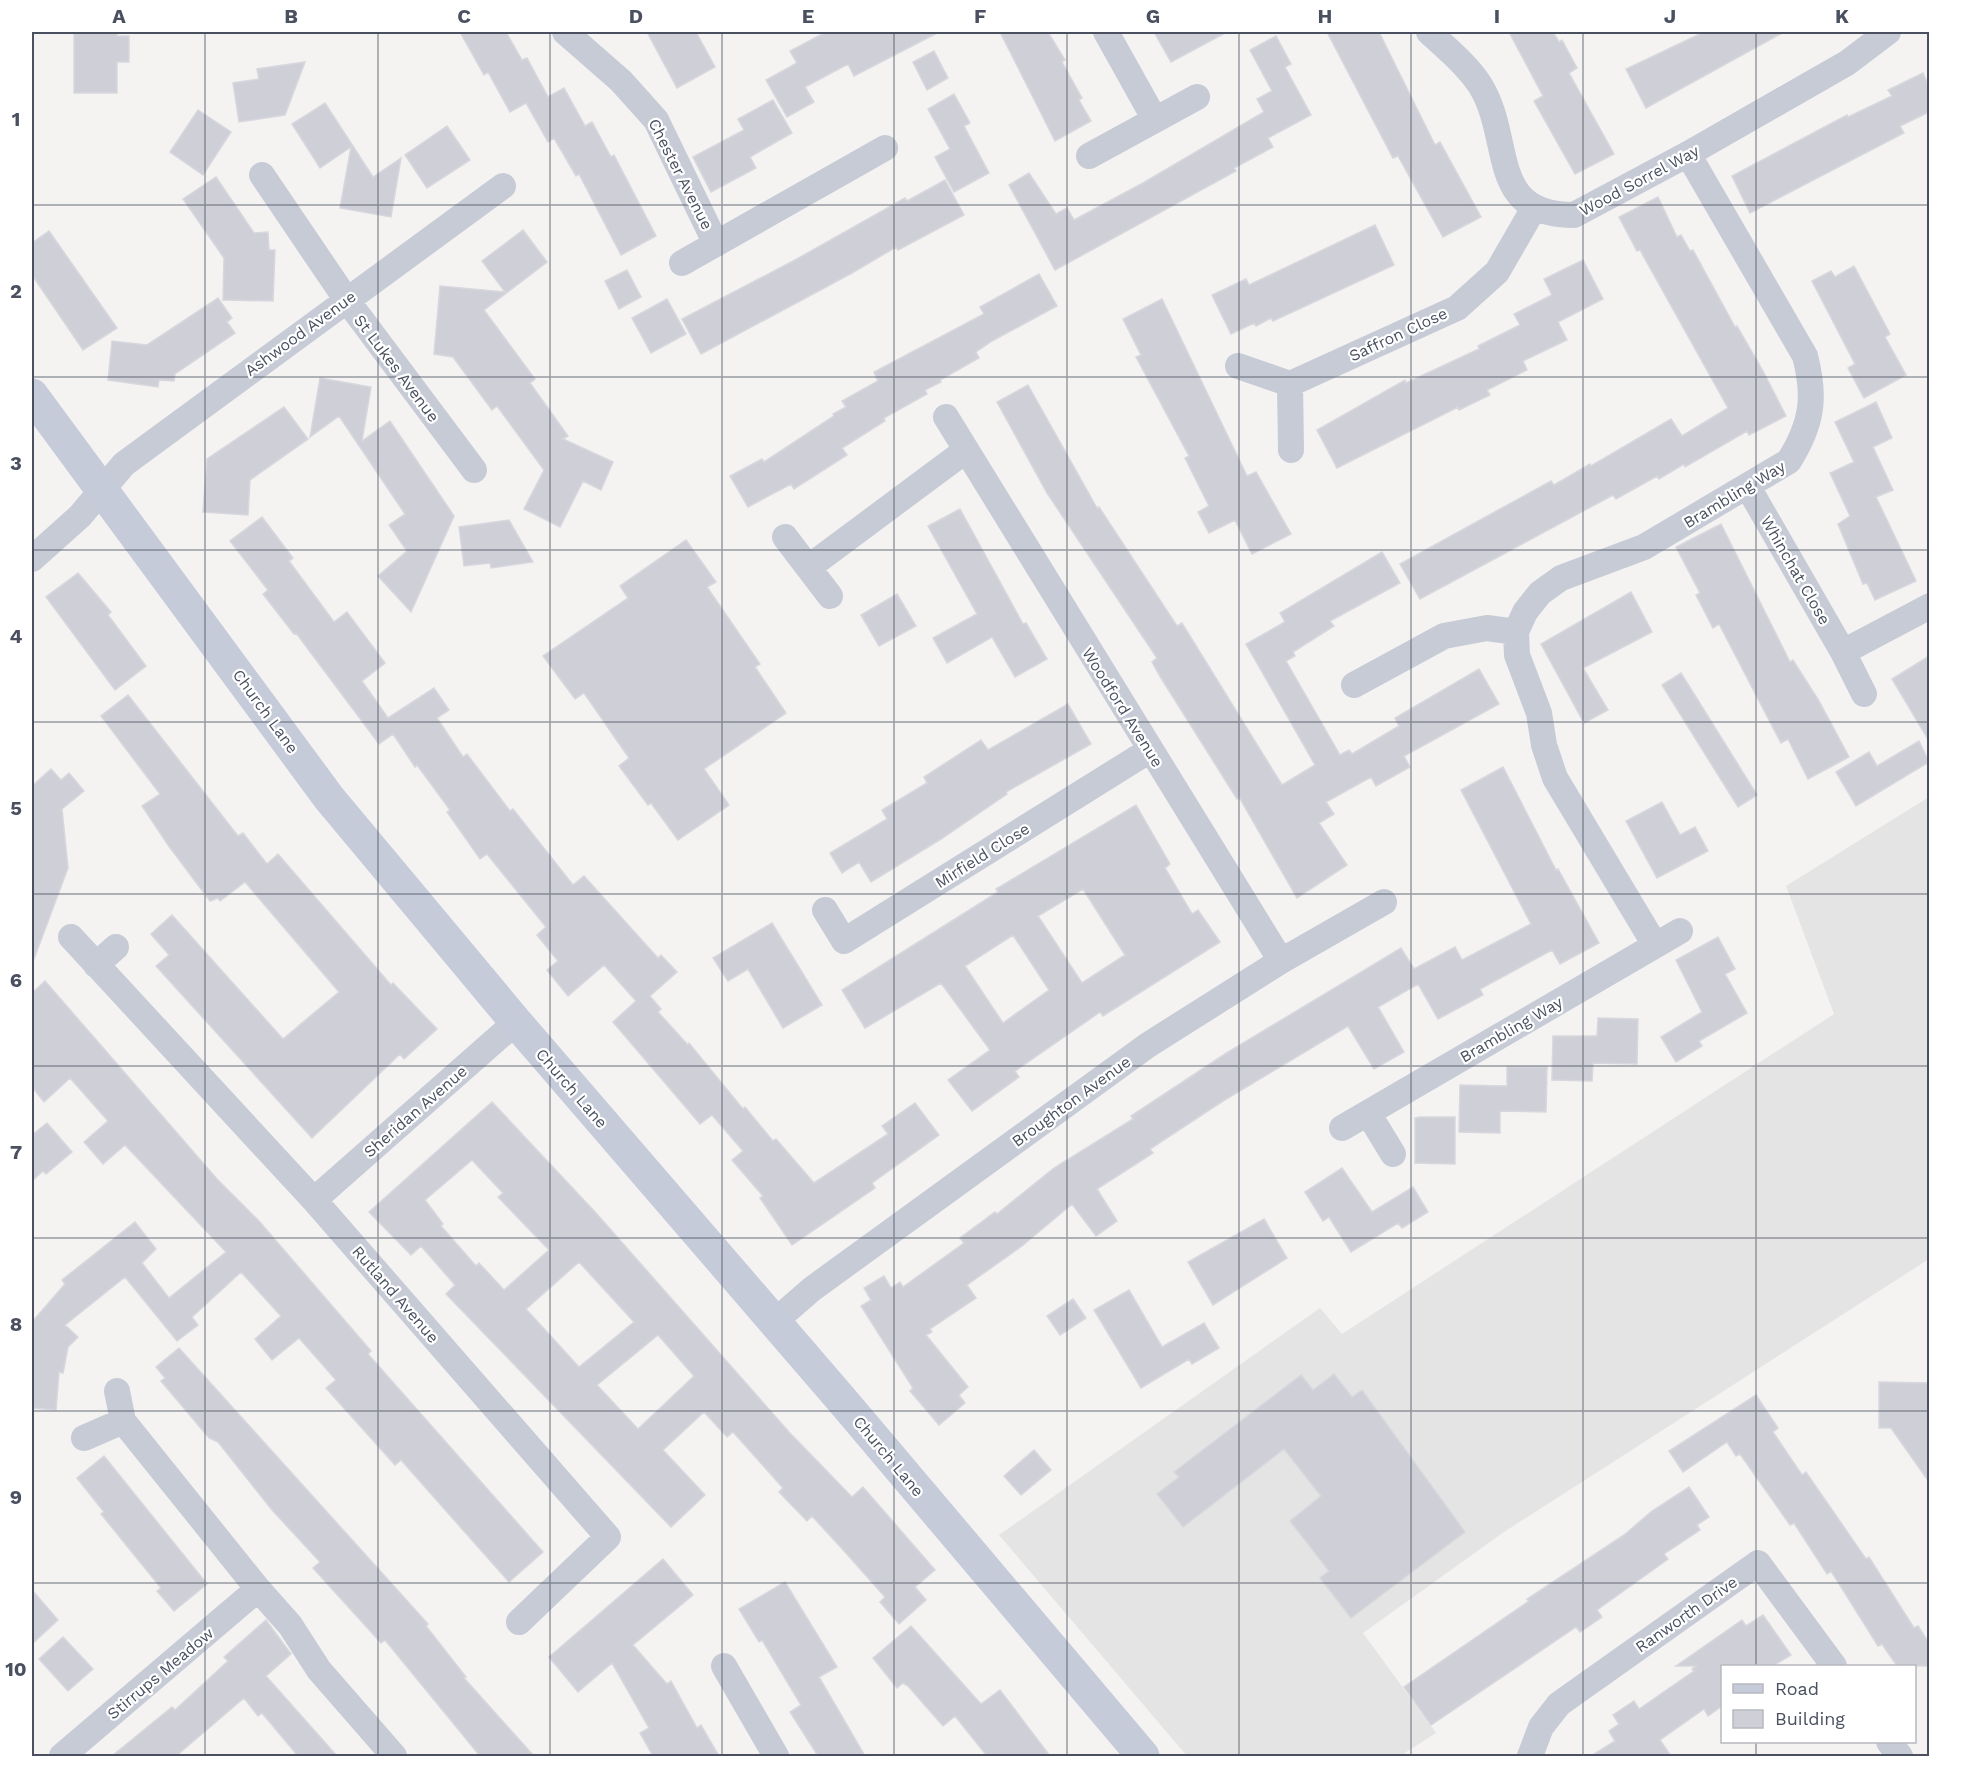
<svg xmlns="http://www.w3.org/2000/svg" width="1961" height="1788" viewBox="0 0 1961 1788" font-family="'Work Sans',sans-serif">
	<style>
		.education { fill: #e5e4e4 }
		.building { fill: #cfd0d7; stroke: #d7d7dd; stroke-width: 1.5; fill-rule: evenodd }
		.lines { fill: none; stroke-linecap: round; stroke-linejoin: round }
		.minor { stroke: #c7cbd6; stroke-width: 26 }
		.secondary { stroke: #c6cbda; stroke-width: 33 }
		.grid { fill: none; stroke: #4a5060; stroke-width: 1.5; stroke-opacity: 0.55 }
		.labels { text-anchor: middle; stroke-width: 4.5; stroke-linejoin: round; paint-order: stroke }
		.street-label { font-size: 16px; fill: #4a5060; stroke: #fff }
		.neatline { fill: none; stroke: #4a5060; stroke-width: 2 }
		.grid-label { font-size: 20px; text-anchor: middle; font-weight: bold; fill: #4a5060 }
	</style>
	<rect width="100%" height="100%" fill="#f4f3f2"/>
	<path class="education" d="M1929,797v462l-425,273 -141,101 73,100 -36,23h-213l-188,-221 321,-227 22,26 492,-320 -48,-128z"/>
	<path class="building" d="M74,32h43v4h12v26h-12v31h-43z
		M460,32h46l16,28 5,-2 21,39 16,-9 21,38 7,-4 19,35 3,-2 42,81 -35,19 -42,-81 -3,2 -22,-38 -6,4 -22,-39 -16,9 -22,-40 -4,3z
		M647,32h49l19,35 -38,21z
		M826,32h113l-85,44 -6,-12 -43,23 9,15 -27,15 -21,-37 31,-17 -7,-12z
		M1000,32h48l17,28 -3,2 20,36 -3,2 12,21 -36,20z
		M1154,32h73l-56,30z
		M1327,32h52l56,113 5,-3 41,75 -38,20 -45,-81 -5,2z
		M1509,32h44l6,10 3,-2 15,28 -8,5 45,81 -39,20 -41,-73 9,-5z
		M1704,32h80l-138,76 -20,-39z
		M1276,36l15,28 -6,3 26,48 -43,23 5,9 -39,21 2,3 -181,99 -46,-85 20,-12 27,41 11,-6 7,12 69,-37 121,-71 -7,-13 15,-8 -22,-41z
		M934,51l14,27 -21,12 -14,-28z
		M305,62l-20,53 -46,7 -6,-39 26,-4 -2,-10z
		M1923,73l6,14v25l-29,14 4,7 -154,80 -18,-37 115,-61 1,2 44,-21 -4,-6z
		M954,94l16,29 -6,3 25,47 -35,19 -19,-35 15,-8 -22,-40z
		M773,100l19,33 -42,24 6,11 -45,24 -18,-35 51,-27 -6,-11z
		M325,103l48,74 28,-19 -10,59 -51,-9 11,-61 -31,21 -28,-44z
		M198,110l33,22 -28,43 -33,-23z
		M447,126l23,34 -43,28 -22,-33z
		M216,177l38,56 14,-1 1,18h6l-2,51 -50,-1 1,-42 -41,-59z
		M945,180l19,35 -66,35 -2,-3 -44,26 -151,81 -19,-35 113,-59 110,-62 2,3z
		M1658,197l19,40 4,-2 9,16 3,-1 42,77 2,-1 26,45 23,45 -37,19 -2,-4 -62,36 -1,-3 -25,15 -2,-3 -41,23 -3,-4 -193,104 -20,-35 151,-83 3,4 36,-21 1,2 80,-47 11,17 46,-28 -88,-158 -3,1 -18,-34z
		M1375,225l19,40 -121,56 -2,-3 -15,8 -2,-3 -23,11 -19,-39 34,-16 3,6z
		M523,230l24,32 -63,48 51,69 -5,4 38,53 -5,3 50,23 -12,28 -18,-9 -23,46 -36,-18 20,-39 -47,-64 -5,4 -39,-53 -19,-3 6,-68 65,6 -23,-31z
		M49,231l68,97 -34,22 -51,-75v-32z
		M1583,260l20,39 -45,23 9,18 -44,21 4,9 -40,20 3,5 -31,15 -1,-3 -121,61 -20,-38 88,-50 1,3 73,-34 -1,-3 42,-21 -6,-11 38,-19 -8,-16z
		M1854,266l36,68 -5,3 21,38 -42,23 -16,-30 7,-4 -43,-83 19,-10 4,6z
		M627,270l14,27 -22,12 -14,-28z
		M1039,274l18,32 -65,35 -16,11 3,6 -39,22 1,2 -16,8 2,4 -43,24 1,3 -43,27 5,7 -53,34 -3,-5 -43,23 -18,-31 32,-17 2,3 70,-46 -1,-2 13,-7 -4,-6 36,-20 -4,-9 110,-58 -4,-7z
		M218,298l14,20 -5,4 8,11 -60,41 -1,7 -15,-1 -1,7 -50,-7 4,-39 35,4z
		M667,299l19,35 -35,19 -19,-35z
		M1162,299l85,177 9,-4 35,62 -39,20 -17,-34 -26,13 -11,-21 11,-6 -24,-48 4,-2 -53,-99 5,-2 -18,-36z
		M320,378l51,9 -9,54 28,-20 64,95 -43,96 -33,-36 29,-25 -18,-26 16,-11 -66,-98 -29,21z
		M1028,385l69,123 2,-1 78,119 5,-3 100,162 33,-20 -69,-121 39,-22 -5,-9 102,-61 18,31 -70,38 4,5 -41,26 2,4 -9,5 54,94 9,-5 3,4 47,-28 -4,-8 84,-49 20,35 -95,52 6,11 -34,19 -5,-9 -45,25 8,12 -15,9 28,42 -50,33 -58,-101 -2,2 -76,-121 -9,-16 5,-4 -110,-165 -50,-91z
		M1876,402l16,36 -19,9 20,43 -17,7 40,84 -41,19 -8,-17 -4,1 -25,-60 12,-8 -20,-43 24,-11 -19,-40z
		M284,407l24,32 -58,41 -2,35 -45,-3 4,-53z
		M960,509l63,115 3,-1 21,36 -32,18 -23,-40 -45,26 -14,-25 44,-24 -49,-88z
		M262,517l31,41 -4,3 45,61 13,-10 38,51 -23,18 26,37 46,-30 15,22 -12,8 26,39 4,-3 43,57 3,-2 60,76 11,-9 74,82 3,-3 16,17 -27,24 11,13 -3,3 30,33 1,-2 54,66 2,-2 28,34 3,-2 38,44 74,-49 -6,-8 33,-23 24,32 -67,48 3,5 -83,57 -32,-47 3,-2 -31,-36 11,-9 -31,-36 -12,9 -87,-102 23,-21 -32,-36 -36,31 -21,-26 11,-9 -21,-26 9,-8 -59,-73 -7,5 -33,-47 3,-2 -33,-45 -2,2 -22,-33 -14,10 -83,-111 -2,1 -31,-40 5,-4 -38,-49z
		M509,520l24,42 -42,6 -1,-5 -26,3 -5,-39z
		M1721,524l69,138 3,-2 26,41 30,56 -41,22 -20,-40 -7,4 -62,-119 -6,4 -17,-33 4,-2 -24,-46z
		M686,540l30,42 -9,5 53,77 -5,3 31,46 -82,56 25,36 -51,35 -27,-37 -3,2 -29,-39 10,-8 -45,-65 -9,6 -32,-43 85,-58 -8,-12z
		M78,573l33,39 -3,3 38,51 -31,24 -69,-93z
		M1631,592l21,40 -69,36 25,42 -24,13 -43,-79z
		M897,594l19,32 -37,20 -18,-31z
		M1929,656v85l-37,-62z
		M1681,673l76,122 -19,12 -76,-122z
		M128,695l110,141 5,-3 24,31 11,-10 113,131 2,-2 44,46 -33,30 -4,-5 -88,84 -156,-172 13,-11 -18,-21 21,-19 111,124 56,-47 -94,-110 -25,19 -2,-3 -8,3 -42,-56 -26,-39 18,-12 -59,-78z
		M1068,704l23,40 -85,48 1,2 -66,45 -70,43 -12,-20 -17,11 -12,-20 57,-34 -5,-9 45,-27 -3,-6 57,-37 7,10z
		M1919,741l10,21 -73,44 -20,-34 33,-20 8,14z
		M1503,767l53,103 2,-1 41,74 -39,21 -8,-14 -72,39 3,6 -45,24 -20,-35 -40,23 26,45 -30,17 -26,-43 -125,75 -73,48 3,4 -56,36 20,32 -21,15 -24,-32 -50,42 -55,39 9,13 -46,31 2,3 -6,3 42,52 -9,8 6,8 -26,22 -29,-34 3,-3 -52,-82 10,-6 -7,-12 20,-12 7,12 9,-6 3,5 61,-44 -4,-5 35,-26 2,2 57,-46 79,-49 -2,-3 94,-62 176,-106 13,21 41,-22 7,13 69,-36 -70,-134z
		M51,769l10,11 8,-7 15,18 -22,18 6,59 -34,91h-2v-173z
		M1662,802l18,33 15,-8 13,24 -51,27 -31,-57z
		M1136,805l34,59 -5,4 27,46 6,-4 22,32 -117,74 -3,-4 -85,59 4,6 -47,34 -24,-31 42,-30 -49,-67 -76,45 -23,-38 156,-98 -2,-3zM1083,889l42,66 -43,28 -44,-67zM1013,935l36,55 -46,33 -38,-57z
		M772,923l50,82 -39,23 -35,-59 -20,12 -15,-23z
		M1718,937l17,32 -10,5 22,39 -48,28 3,5 -26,16 -15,-25 41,-25 -26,-52z
		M45,981l172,198 42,42 112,130 -3,3 175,198 -34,30 -108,-122 -6,5 -69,-77 10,-8 -37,-42 -27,22 -17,-21 26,-23 -40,-44 -49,45 6,8 -21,16 -52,-64 -60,48 13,12 -10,10 -5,26 -4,-1 -3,38 -24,-2v-86l33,-38 -3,-4 73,-58 21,27 -14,14 27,35 57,-46 -101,-107 -22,19 -19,-22 24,-21 -38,-43 -26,24 -12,-15v-94z
		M1598,1018l40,1 -1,45 -44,-1 -1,18 -40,-1 1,-44h44z
		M1507,1067h40l-1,45 -46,-1v22l-41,-1 1,-47 47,1z
		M492,1102l104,111 193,219 63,65 11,-10 72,83 -20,17 11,13 -27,24 -19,-22 5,-5 -40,-45 -33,-36 -5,5 -28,-29 4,-4 -50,-56 -6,5 -23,-25 -41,38 42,45 -34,32 -225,-233 9,-9 -34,-39 -10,9 -42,-43zM472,1160l31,33 -5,4 51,53 -45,40 -25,-27 -3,3 -35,-40 2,-2 -18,-24zM579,1262l55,60 -55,45 -53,-58zM658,1335l36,41 -56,53 -41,-44z
		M1419,1117h36v47l-40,-1v-45z
		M47,1123l25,29 -26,22 -3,-3 -11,10v-46z
		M1342,1168l30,44 41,-25 15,25 -26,16 -4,-5 -47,29 -22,-35 -6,4 -18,-29z
		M1264,1219l23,39 -74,47 -25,-43z
		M1129,1290l33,57 42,-24 15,25 -27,16 -3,-5 -48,29 -47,-78z
		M1073,1299l13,19 -26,17 -13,-19z
		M179,1348l249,276 -2,2 40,51 -2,1 70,78h-54l-95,-116 -4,3 -68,-75 7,-6 -48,-52 -54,-68 -9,-4 -48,-57 4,-3 -9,-11z
		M1334,1374l18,23 10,-7 103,142 -114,86 -31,-40 9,-7 -39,-50 31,-25 -37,-47 -101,78 -26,-33 22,-17 -5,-5 127,-97 12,15z
		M1879,1382l50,1v99l-38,-54h-12z
		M1756,1395l22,33 -5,4 29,43 4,-3 60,87 3,-2 45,71 4,-2 11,17v23h-32l-15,-22 -4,2 -47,-75 -4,3 -33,-51 -4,2 -50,-71 -4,2 -9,-14 -44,30 -14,-21z
		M1034,1450l17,20 -30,25 -17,-19z
		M104,1456l103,128 -33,27 -17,-20 4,-3 -60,-74 3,-2 -27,-34z
		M1689,1487l20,30 -12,8 3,5 -36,24 4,5 -71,51 5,7 -22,15 -4,-5 -145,98 -27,-38 125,-86 -2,-2 97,-64 28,-24z
		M663,1559l30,36 -60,50 34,39 4,-3 26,47 4,-3 18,31h-66l-13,-23 9,-5 -37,-65 -34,29 -29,-35z
		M785,1582l52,85 -18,10 46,79h-47l-28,-44 11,-7 -39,-65 -3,2 -20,-33z
		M32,1590l26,30 -26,24z
		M1763,1615l28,40 -18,11h-51v40l-14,10 -4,-7 -44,31 11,16h-80l24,-15 -6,-10 10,-7 -6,-9 21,-14 5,8 55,-38 -2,-2 4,-3h-20l66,-46 4,6z
		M266,1620l25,34 -25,22 71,80h-39l-36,-43 -4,3 -14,-18 -68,58h-64l60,-49 3,3 53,-49 -4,-4z
		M911,1626l70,78 19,-14 50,66h-63l-32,-40 -12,10 -35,-40 -5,-3 -6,5 -24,-30z
		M63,1637l30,32 -25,22 -29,-32z"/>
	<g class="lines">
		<path class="minor" d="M565,32l56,49 35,39 60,124
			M1106,32l48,86
			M1429,32c17,16 38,33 51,53 34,54 6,130 94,130l114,-61 159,-91 41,-31
			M1089,156l108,-59
			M262,175l84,124 128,171
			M682,263l203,-115
			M1238,366l52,18 1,66
			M1290,384l167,-76 40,-36 37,-64
			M946,417l335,544
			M1748,487l95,165 21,42
			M785,537l45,59
			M32,559l48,-43 44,-52 379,-278
			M809,567l156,-116
			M1516,632l1,23 22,58 5,32 11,33 100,167
			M1843,652l87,-46
			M1354,685l90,-49 43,-8 29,4 9,-20 15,-19 21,-15 83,-31 145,-86c23,-37 27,-63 16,-105l-117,-202
			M825,910l19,31 306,-191
			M71,937l243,263 294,337 -89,85
			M96,965l20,-18
			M1368,1113l25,41
			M1342,1128l338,-197
			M314,1200l202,-178
			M774,1322l38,-33 336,-244 133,-84 103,-59
			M117,1391l6,30
			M84,1438l39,-17 135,168 32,36 29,45 75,86
			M724,1666l52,90
			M1889,1742l11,14
			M62,1756l196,-167
			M1530,1756l11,-29 18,-23 199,-141 76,103"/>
		<path class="secondary" d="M32,395l297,403 187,224 325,377 302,357"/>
	</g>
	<path class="grid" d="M205,32v1724M378,32v1724M550,32v1724M722,32v1724M894,32v1724M1067,32v1724M1239,32v1724M1411,32v1724M1583,32v1724M1756,32v1634M32,205h1898M32,377h1898M32,550h1898M32,722h1898M32,894h1898M32,1066h1898M32,1238h1898M32,1411h1898M32,1583h1898M1756,1742v14"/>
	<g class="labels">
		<g class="street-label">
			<text transform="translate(681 174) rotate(63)" y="6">Chester Avenue</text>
			<text transform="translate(1639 180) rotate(-28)" y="6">Wood Sorrel Way</text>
			<text transform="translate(300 333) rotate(-36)" y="6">Ashwood Avenue</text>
			<text transform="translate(1398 334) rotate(-25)" y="6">Saffron Close</text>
			<text transform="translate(397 368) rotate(53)" y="6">St Lukes Avenue</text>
			<text transform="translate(1734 494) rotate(-31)" y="6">Brambling Way</text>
			<text transform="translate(1796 570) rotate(60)" y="6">Whinchat Close</text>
			<text transform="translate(1123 707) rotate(58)" y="6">Woodford Avenue</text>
			<text transform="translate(266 711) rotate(54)" y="6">Church Lane</text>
			<text transform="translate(982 855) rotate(-32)" y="6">Mirfield Close</text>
			<text transform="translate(1511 1029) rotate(-30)" y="6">Brambling Way</text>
			<text transform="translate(572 1088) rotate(49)" y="6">Church Lane</text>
			<text transform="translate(1071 1101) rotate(-36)" y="6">Broughton Avenue</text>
			<text transform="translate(415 1111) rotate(-41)" y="6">Sheridan Avenue</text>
			<text transform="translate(396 1294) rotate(49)" y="6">Rutland Avenue</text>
			<text transform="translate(889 1456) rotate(50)" y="6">Church Lane</text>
			<text transform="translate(1686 1614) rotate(-35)" y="6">Ranworth Drive</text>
			<text transform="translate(160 1673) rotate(-40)" y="6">Stirrups Meadow</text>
		</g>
	</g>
	<rect width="1961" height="1788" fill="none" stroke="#ffffff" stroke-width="66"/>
	<rect x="1721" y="1665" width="195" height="78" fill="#ffffff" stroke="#b7b9bf" stroke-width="1.5"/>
	<rect x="1733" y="1684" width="30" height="9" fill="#c6cbda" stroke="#b7b9bf" stroke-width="1.5"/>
	<text x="1775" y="1695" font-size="18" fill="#4a5060">Road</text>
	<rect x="1733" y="1710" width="30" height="18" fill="#cfd0d7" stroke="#b7b9bf" stroke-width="1.5"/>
	<text x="1775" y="1725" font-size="18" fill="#4a5060">Building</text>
	<rect x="33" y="33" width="1895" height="1722" class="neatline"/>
	<g class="grid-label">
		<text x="119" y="23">A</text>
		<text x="291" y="23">B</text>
		<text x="464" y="23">C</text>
		<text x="636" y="23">D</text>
		<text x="808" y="23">E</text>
		<text x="980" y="23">F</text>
		<text x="1153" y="23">G</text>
		<text x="1325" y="23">H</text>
		<text x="1497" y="23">I</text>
		<text x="1670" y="23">J</text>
		<text x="1842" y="23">K</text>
		<text x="16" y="126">1</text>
		<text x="16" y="298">2</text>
		<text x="16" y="470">3</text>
		<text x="16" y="643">4</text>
		<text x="16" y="815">5</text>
		<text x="16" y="987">6</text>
		<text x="16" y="1159">7</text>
		<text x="16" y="1331">8</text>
		<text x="16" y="1504">9</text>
		<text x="16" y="1676">10</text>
	</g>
</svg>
